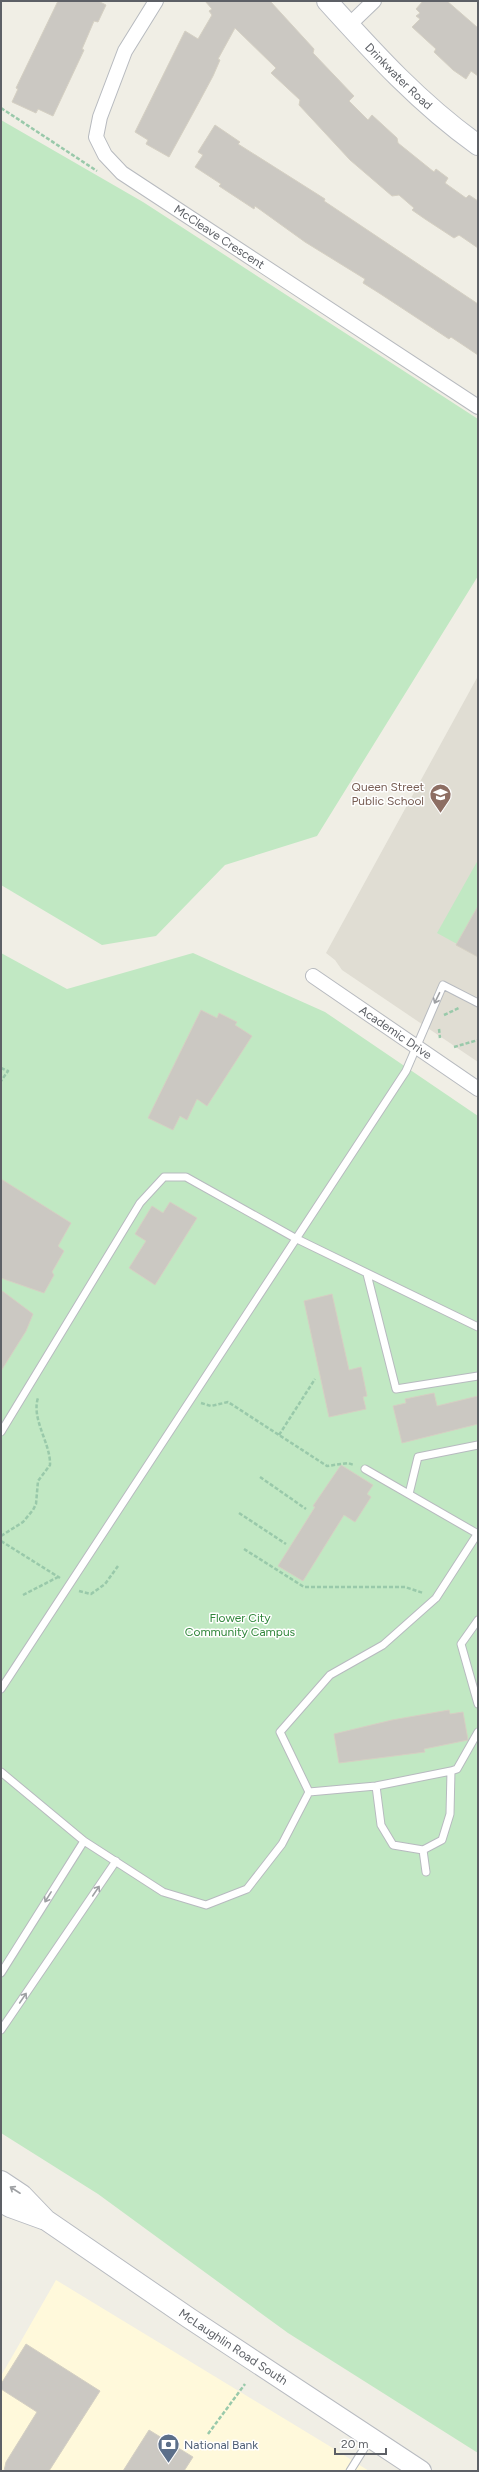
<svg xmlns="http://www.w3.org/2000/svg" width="479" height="2472" viewBox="0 0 479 2472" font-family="Figtree,sans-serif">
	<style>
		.commercial { fill: #fff9db }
		.education { fill: #e0ddd3 }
		.green { fill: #c1e8c3 }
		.building { fill: #cbc8c2; stroke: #d5d0c3 }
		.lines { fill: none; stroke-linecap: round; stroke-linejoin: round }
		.lane-casing { stroke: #b7babf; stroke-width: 9 }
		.street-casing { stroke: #b7babf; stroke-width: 16 }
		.secondary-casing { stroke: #b8bbc1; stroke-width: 22 }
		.path { stroke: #99c9aa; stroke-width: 2.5; stroke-dasharray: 4 2; stroke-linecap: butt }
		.lane { stroke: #fff; stroke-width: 7 }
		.street { stroke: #fff; stroke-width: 14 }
		.secondary { stroke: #fff; stroke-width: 20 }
		.oneway { stroke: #9ea0a3 }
		.labels { text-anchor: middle; stroke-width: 3; stroke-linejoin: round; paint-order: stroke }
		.street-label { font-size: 12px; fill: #5d6066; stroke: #fff }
		.education-label { font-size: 12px; fill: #785e54; stroke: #fff; text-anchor: end }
		.park-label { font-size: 12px; fill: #32873c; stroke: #fff }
		.service-label { font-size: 12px; fill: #4e5e75; stroke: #fff; text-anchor: start }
	</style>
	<rect width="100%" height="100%" fill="#f0eee5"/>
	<path class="commercial" d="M56,2280l275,167 38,24h-368v-95z"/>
	<path class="education" d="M478,676v386l-136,-92 -7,-10 -9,-7z"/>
	<path class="green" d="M1,120l142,82 335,217v157l-161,260 -92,29 -69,71 -54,9 -101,-60z
		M478,860v46l-21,38 -20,-11z
		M1,953l66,36 126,-36 132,59 153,104v1337l-190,-120 -190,-139 -97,-61z"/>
	<path class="building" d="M58,1h40l8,4 -8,17 -4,-1 -12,28 2,1 -31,66 -15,-7 -2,4 -24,-11 6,-13 -2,-1z
		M205,1h65l44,48 -1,4 41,43 -5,5 19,19 4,-5 25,23 1,5 36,29 2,-3 12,9 -3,5 21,15 3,-3 9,6v47l-19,-13 -5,3 -29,-19 -13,-9 2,-2 -15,-13 -7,1 -42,-36 -51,-55 1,-5 -29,-27 5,-5 -41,-40 -17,31 2,1 -7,16 -15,28 -29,53 -23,-13 2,-4 -13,-8 50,-101 13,8 14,-24 -3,-4 3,-2z
		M423,1h24l31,27v48l-7,-5 -5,8 -13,-9 -19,-18 2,-3 -24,-22 8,-8 -4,-3 4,-3 -4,-4z
		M215,125l25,17 -2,2 87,55 -1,2 154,103v51l-27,-18 -2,2 -70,-46 -16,-10 2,-4 -60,-37 -50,-36 -1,3 -35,-23 2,-2 -26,-17 8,-12 -5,-3z
		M478,906v51l-22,-12z
		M201,1010l16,8 2,-5 18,9 -2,3 17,11 -45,70 -10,-7 -10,21 -7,-4 -7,14 -25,-12z
		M1,1179l70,44 -13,23 6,5 -12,21 2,3 -10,18 -43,-15z
		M170,1202l27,16 -42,67 -26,-17 17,-27 -11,-7 17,-28 11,7z
		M1,1290l32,24 -7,17 -25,40z
		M332,1294l17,76 12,-3 6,29 -4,1 3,12 -37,8 -25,-116z
		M434,1393l3,13 41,-10v28l-76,19 -9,-37 13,-3 -1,-4z
		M341,1465l32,20 -6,9 4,3 -16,25 -11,-7 -41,66 -25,-15 37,-59 -2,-1z
		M449,1710l1,4 13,-2 5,28 -44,9 1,3 -86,11 -5,-29 58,-14z
		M26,2344l74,47 -51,80h-45l2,-9 31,-50 -36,-23v-5z
		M149,2430l44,27 -9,14h-61z"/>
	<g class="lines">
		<defs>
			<path id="lane" d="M367,1274l29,115 82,-13
				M1,1432l139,-229 24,-26h22l109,61 183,89
				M365,1469l113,65
				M409,1494l9,-37 60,-12
				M478,1620l-17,24 17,60
				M1,1689l405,-618 37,-86 35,18
				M1,1772l83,69 79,51 43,13 41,-16 35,-45 27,-52 -29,-60 50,-57 53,-30 53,-47 42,-65
				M376,1786l5,39 12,20 30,5
				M309,1792l67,-6 75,-15 6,-2 21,-37
				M426,1872l-3,-22 19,-10 8,-26 1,-43
				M1,1973l83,-132
				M1,2030l115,-169
				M350,2471l20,-32"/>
			<g id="street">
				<path id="s1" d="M156,1l-31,50 -25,66 -4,20 9,18 17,18 356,234"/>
				<path d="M349,25l25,-24"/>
				<path id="s2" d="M313,976l165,113"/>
			</g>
			<g id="secondary">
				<path id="s3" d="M327,1c47,52 93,103 151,144"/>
				<path id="s4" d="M1,2181l21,14 24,25 143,98 232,153"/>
				<path d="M1,2202l9,5 33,12"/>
			</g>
		</defs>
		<use href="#lane" class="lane-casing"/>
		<use href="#street" class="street-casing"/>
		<use href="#secondary" class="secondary-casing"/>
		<path class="path" d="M1,108l96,63
			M444,1015l15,-7
			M439,1029l1,9
			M454,1047l24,-7
			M1,1068l7,3 -7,10
			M201,1403l10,3 17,-4 99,64 21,-3 6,2
			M279,1435l36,-56
			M260,1477l46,32
			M239,1513l47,31
			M1,1536l22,-14 10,-12 3,-6 2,-23 12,-16c1,-21 -19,-46 -12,-67
			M1,1541l59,37
			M244,1549l60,38h101l18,6
			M79,1591l12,3 14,-10 13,-18
			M23,1595l35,-18
			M208,2434l37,-50"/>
		<use href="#lane" class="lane"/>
		<use href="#street" class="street"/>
		<use href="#secondary" class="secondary"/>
	</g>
	<defs><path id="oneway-shaft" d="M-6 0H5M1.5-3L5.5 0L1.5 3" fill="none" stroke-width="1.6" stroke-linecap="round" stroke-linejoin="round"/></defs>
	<g class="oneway">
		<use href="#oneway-shaft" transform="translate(437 998) rotate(116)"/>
		<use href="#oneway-shaft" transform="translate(96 1891) rotate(-56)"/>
		<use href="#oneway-shaft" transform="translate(48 1897) rotate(122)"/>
		<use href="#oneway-shaft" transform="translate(23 1998) rotate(-56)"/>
		<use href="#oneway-shaft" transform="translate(15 2190) rotate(-147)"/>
	</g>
	<defs>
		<symbol id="school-pin" viewBox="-11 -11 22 30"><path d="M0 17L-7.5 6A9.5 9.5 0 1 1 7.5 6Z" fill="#8d6e63" stroke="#fff"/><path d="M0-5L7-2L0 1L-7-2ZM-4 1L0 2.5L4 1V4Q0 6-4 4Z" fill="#fff"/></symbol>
		<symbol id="bank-pin" viewBox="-11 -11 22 30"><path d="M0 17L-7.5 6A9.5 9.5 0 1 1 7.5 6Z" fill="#5c6f8a" stroke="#fff"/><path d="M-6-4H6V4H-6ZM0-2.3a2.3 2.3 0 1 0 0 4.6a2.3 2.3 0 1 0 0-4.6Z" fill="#fff"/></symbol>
	</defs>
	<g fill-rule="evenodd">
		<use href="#school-pin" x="428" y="782" width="25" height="34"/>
		<use href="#bank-pin" x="156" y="2432" width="25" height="34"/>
	</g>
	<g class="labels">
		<g class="street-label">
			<text dy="4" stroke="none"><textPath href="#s3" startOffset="104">Drinkwater Road</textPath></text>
			<text dy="4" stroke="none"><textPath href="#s1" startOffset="311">McCleave Crescent</textPath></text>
			<text dy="4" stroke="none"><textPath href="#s2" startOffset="100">Academic Drive</textPath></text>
			<text dy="4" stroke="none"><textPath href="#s4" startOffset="286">McLaughlin Road South</textPath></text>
		</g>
		<g class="education-label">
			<text x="424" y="791">Queen Street<tspan x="424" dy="14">Public School</tspan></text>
		</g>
		<g class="park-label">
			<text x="240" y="1622">Flower City<tspan x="240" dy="14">Community Campus</tspan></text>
		</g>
		<g class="service-label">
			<text x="184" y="2449">National Bank</text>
		</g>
	</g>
	<rect width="479" height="2472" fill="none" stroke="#5d6066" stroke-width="4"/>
	<path d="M335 2448v6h51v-6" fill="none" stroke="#5d6066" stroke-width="2"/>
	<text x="341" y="2448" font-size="12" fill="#5d6066" stroke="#ffffff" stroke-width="3" paint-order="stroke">20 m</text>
</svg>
